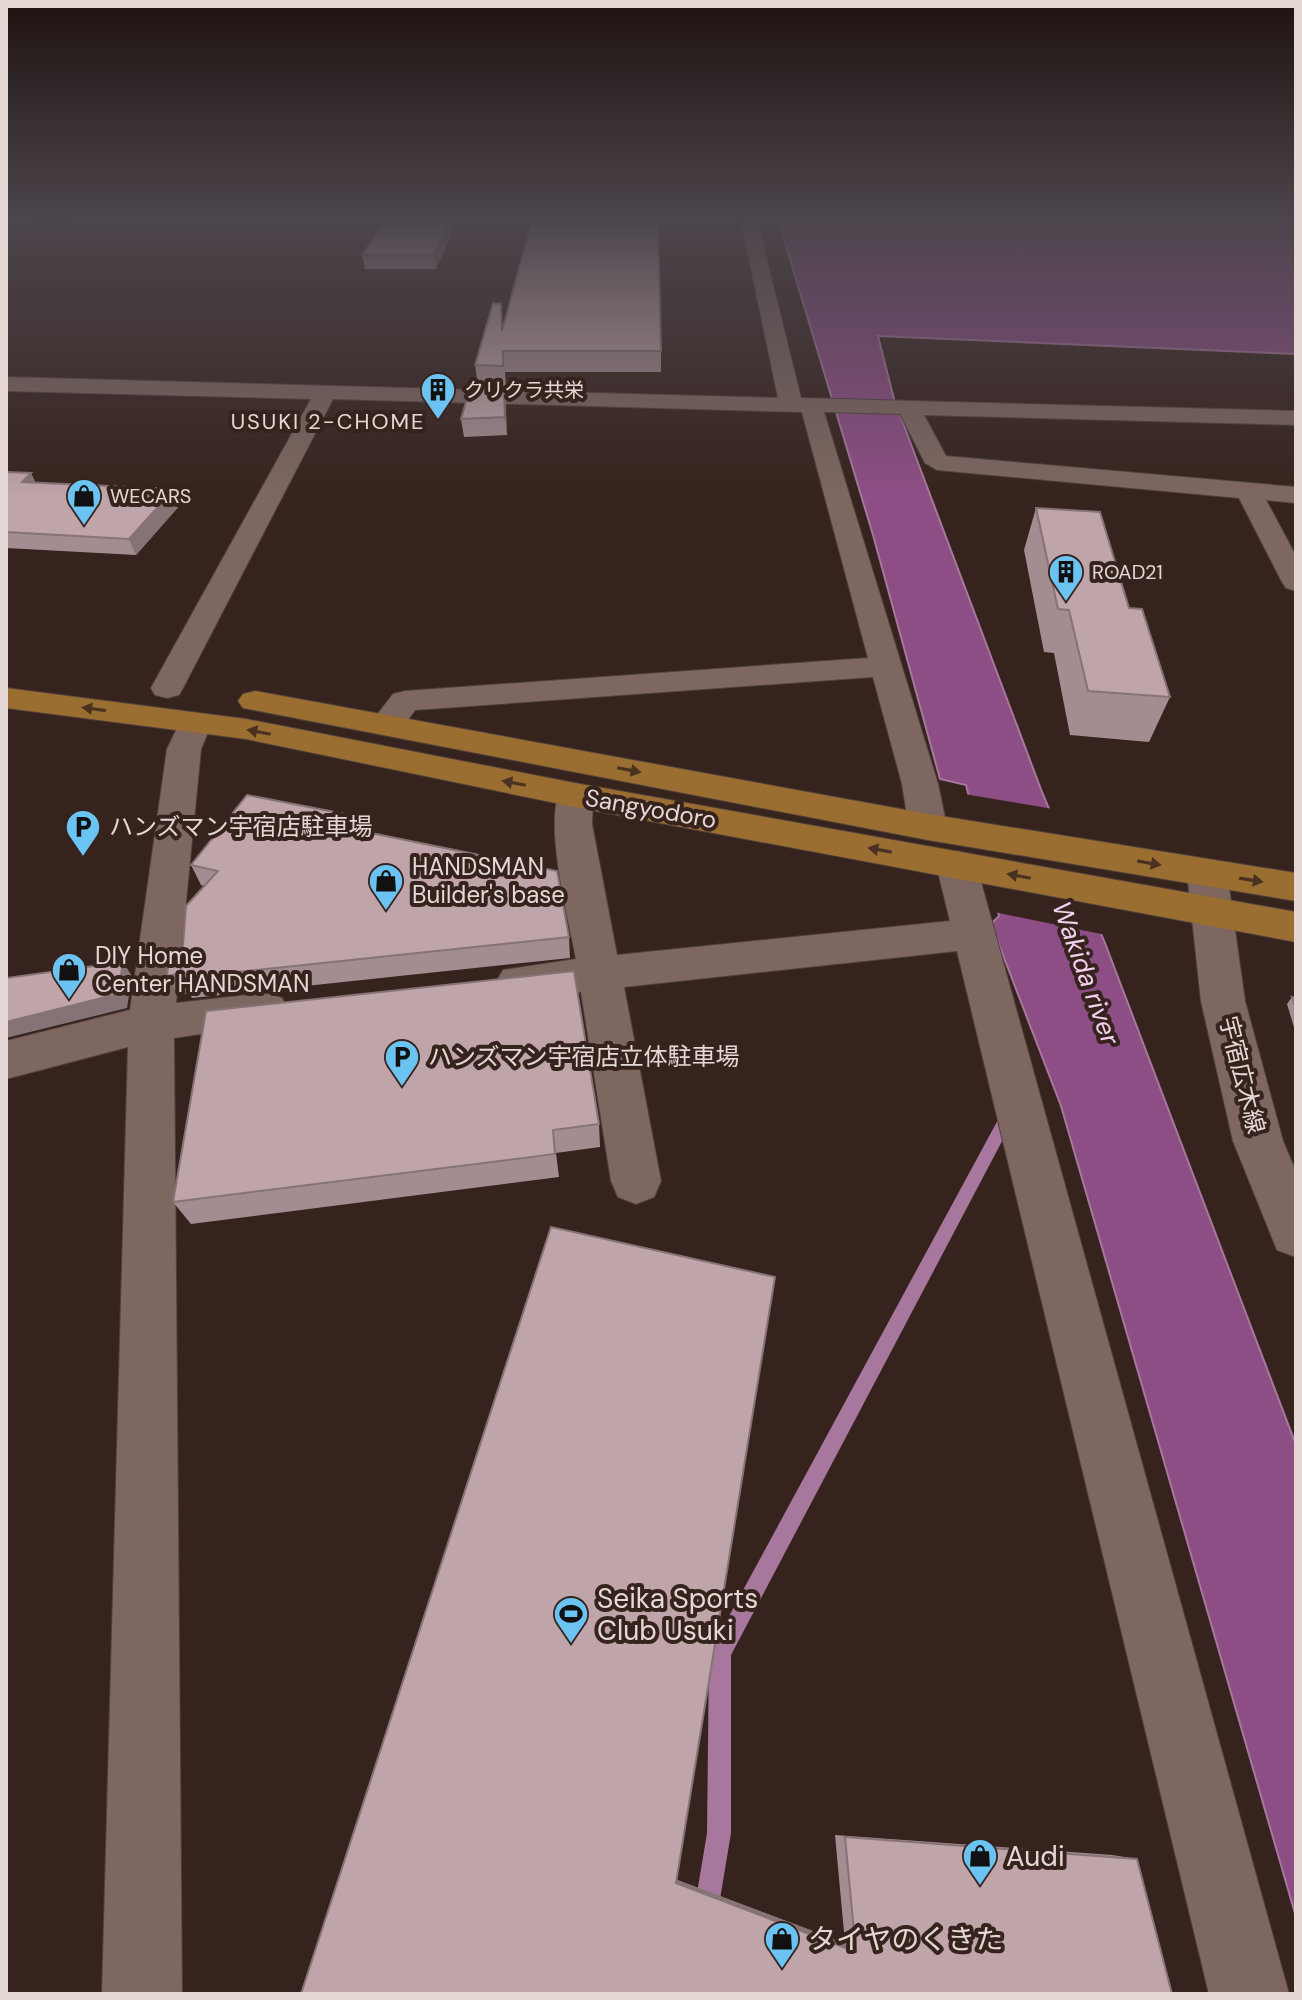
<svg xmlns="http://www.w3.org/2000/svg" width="1302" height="2000" viewBox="0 0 1302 2000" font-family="'DM Sans','Noto Sans JP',sans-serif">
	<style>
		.water { fill: #8d4e85; stroke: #a7779d; stroke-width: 2 }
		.pier { fill: #36231d }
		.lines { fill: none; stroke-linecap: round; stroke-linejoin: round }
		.stream { fill: #a7779d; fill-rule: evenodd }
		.minor-casing { stroke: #51413c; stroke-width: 2 }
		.major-casing { stroke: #51413c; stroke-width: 2 }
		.minor { fill: #7e6760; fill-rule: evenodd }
		.major { fill: #9a6e31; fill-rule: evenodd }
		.wall { fill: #a48d91 }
		.shaded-wall { fill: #867376 }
		.building { fill: #bfa4a9; stroke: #867376; stroke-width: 2 }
		.oneway { fill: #4a3221 }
		.labels { text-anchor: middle; stroke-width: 8; stroke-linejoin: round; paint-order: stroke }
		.far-poi-label { font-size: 20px; fill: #e5d8d4; stroke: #36231d; text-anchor: start }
		.far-neighbourhood-label { font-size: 22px; letter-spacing: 2px; fill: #e5d8d4; stroke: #36231d }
		.street-label { font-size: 24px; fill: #e5d8d4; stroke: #36231d }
		.poi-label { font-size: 24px; fill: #e5d8d4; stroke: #36231d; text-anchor: start }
		.water-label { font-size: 26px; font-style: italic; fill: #f5d0ee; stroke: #36231d }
		.near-poi-label { font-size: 28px; fill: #e5d8d4; stroke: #36231d; text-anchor: start }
	</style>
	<rect width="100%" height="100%" fill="#36231d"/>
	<path class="water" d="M777,216h519v138l-418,-18 16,63 148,393 63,151 191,502v472l-235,-811 -70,-182 8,-8 -33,-131 -26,-6 -67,-244z"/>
	<path class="pier" d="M964,794l89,15 53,126 -112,-23z"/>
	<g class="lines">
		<path class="stream" d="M1004,1116l5,2 3,5 -3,5 -278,527v178l-13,78 -3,9 -9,3 -9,-3 -3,-9 13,-78 2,-180 290,-535z"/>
		<defs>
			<path id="minor" d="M6,216h76l-8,5 -68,2z
				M740,216h16l45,182 495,13v14l-372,-10 22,41 350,31v16l-30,-3 30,56v35l-10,-3 -4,-6 -43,-84 -302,-28 -12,-7 -25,-49 -76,-2 114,372 9,43 -6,9 -13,4 -13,-4 -6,-9 -7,-43 -29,-107 -458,33c-12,17 -18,27 -40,21l-5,-7 23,-30 12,-3 463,-33 -66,-246 -469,-13 -150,289 -4,7 -12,3 -12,-3 -4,-7 160,-289 -305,-8v-14l772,21z
				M195,713l12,3 5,7 -11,26 -25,254 90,-10 16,5 6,12 -6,12 -108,16 8,956h-80l26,-947 -122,32v-38l124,-31 37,-261 16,-33z
				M575,783l13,4 5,8 -1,29 25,131 333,-34 -14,-57 6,-10 14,-3 14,3 6,10 313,1130h-80l-252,-1043 -333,36 37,194 -7,16 -18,7 -18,-7 -7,-16 -30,-189 -63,7 -15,-5 -7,-12 7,-12 73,-11c-7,-39 -34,-140 -14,-172z
				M1207,859l14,4 6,10 18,128 38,140 13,31v85l-19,-7 -44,-109 -32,-140 -14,-128 6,-10z"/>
			<path id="major" d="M6,688l240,31 329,64 721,129v30l-721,-135 -329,-68 -240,-31z
				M255,691l673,123 368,59v28l-368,-61 -685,-132 -5,-7 5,-7z"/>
		</defs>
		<use href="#minor" class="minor-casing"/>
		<use href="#major" class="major-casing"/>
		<use href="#minor" class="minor"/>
		<use href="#major" class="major"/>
	</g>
	<path class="wall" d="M460,216l-24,53h-71l-3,-14z
		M503,326l158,25v21h-156l1,16 -28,-1 -3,-22z
		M504,389l3,46 -43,2 -3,-18z
		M6,472l30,10 144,23 -44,50 -130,-7z
		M1036,508l93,100 41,89 -21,45 -79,-7 -16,-82 -10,-1 -20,-102z
		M350,829l219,108 1,21 -378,40 -3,-5 -10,3 -12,-20 15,-18 22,-72 -3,-1 -10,-20z
		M1292,997l4,1v36l-9,-30z
		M206,1011l393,113 1,23 -44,6 3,24 -368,47 -18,-22z
		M835,1835l277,20 25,4 35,135h-871l376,-114 168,63z"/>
	<path class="shaded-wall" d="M452,216h8l-24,53 -2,-14z
		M504,389l2,18 1,28 -2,-18z
		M31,473l8,16 -17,-7z
		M174,489l6,16 -44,50 -7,-16z
		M345,814l7,20 -15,-8z
		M176,948l12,20 -7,4z
		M123,962l9,14 -5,32 -121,30v-16z
		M181,973l-1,5 9,15 -10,3 -12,-20z
		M675,1879l170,64 11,9 -180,-69z"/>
	<path class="building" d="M389,216h63l-18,39h-72z
		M533,216h125l3,135h-158v15l-28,-1 18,-62 8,1 1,27z
		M470,388l34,1 1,28 -44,2z
		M6,472l25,1 -9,9 152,7 -45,50 -123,-7z
		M1036,508l64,4 29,96 13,1 28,88 -82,-6 -19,-81 -11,-1z
		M247,795l98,19 -8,12 220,45 12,66 -389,41 1,-5 -14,3 3,-27 6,-1 5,24 5,-66 32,-35 -27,-6z
		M123,962l-5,32 -112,28v-44z
		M574,971l25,153 -46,6 2,24 -382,48 33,-191z
		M1292,997l4,1v11z
		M551,1227l224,50 -99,606 180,69 -11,-115 292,22 35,135h-871z"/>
	<defs><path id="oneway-solid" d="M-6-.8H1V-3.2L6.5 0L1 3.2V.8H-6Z" transform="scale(2)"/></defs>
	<g class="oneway">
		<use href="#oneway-solid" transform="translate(94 709) rotate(-172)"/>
		<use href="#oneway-solid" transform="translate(259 732) rotate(-169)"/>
		<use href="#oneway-solid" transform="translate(629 770) rotate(11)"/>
		<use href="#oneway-solid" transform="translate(514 783) rotate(-169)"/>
		<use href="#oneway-solid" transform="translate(880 850) rotate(-170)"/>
		<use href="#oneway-solid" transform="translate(1149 863) rotate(10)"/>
		<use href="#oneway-solid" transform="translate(1019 876) rotate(-169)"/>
		<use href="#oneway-solid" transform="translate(1251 880) rotate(9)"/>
	</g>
	<linearGradient id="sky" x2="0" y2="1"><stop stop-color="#1e1310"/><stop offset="0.44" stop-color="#4c454c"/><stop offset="1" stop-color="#4c454c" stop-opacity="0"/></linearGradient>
	<rect width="1302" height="496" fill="url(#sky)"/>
	<defs>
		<symbol id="building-pin" viewBox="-11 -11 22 30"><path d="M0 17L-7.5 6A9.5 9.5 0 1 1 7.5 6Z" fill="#6ac3f1" stroke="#36231d"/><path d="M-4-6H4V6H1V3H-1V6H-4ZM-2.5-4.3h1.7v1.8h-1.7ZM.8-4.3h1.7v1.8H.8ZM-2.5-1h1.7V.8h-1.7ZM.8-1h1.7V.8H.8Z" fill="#111"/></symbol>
		<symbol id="shop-pin" viewBox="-11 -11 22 30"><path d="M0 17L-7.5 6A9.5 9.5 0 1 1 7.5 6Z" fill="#6ac3f1" stroke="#36231d"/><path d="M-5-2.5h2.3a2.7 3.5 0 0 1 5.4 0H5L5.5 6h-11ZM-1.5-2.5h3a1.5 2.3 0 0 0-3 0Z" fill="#111"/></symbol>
		<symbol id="parking-pin" viewBox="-11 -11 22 30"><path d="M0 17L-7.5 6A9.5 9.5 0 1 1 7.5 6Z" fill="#6ac3f1" stroke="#36231d"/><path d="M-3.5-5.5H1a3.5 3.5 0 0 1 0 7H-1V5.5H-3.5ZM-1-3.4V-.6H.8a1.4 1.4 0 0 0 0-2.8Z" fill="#111"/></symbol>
		<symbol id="stadium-pin" viewBox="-11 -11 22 30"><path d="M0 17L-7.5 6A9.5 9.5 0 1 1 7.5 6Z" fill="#6ac3f1" stroke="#36231d"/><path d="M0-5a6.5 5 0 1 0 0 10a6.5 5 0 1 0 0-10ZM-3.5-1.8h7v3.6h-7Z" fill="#111"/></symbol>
	</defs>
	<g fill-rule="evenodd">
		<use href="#building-pin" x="418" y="370" width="40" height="54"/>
		<use href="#shop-pin" x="64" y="476" width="40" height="54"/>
		<use href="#building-pin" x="1046" y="552" width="40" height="54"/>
		<use href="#parking-pin" x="63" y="807" width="40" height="54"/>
		<use href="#shop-pin" x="366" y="861" width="40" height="54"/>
		<use href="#shop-pin" x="49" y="950" width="40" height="54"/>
		<use href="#parking-pin" x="382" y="1037" width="40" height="54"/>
		<use href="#stadium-pin" x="551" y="1594" width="40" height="54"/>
		<use href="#shop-pin" x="960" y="1836" width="40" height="54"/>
		<use href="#shop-pin" x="762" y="1919" width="40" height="54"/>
	</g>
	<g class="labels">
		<g class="far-poi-label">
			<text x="464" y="397">クリクラ共栄</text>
			<text x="110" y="503">WECARS</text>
			<text x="1092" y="579">ROAD21</text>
		</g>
		<g class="far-neighbourhood-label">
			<text x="328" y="429">USUKI 2-CHOME</text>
		</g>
		<g class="street-label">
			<text transform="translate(651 809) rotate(10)" y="8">Sangyodoro</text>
			<text transform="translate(1242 1075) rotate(76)" y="8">宇宿広木線</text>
		</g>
		<g class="poi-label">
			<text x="109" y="835">ハンズマン宇宿店駐車場</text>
			<text x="412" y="875">HANDSMAN<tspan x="412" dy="28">Builder's base</tspan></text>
			<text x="95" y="964">DIY Home<tspan x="95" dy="28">Center HANDSMAN</tspan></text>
			<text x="428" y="1065">ハンズマン宇宿店立体駐車場</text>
		</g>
		<g class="water-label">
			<text transform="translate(1086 973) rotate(70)" y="9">Wakida river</text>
		</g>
		<g class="near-poi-label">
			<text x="597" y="1608">Seika Sports<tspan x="597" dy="32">Club Usuki</tspan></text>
			<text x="1006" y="1866">Audi</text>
			<text x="808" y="1949">タイヤのくきた</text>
		</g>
	</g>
	<rect width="1302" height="2000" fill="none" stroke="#e5d8d4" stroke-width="16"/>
</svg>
